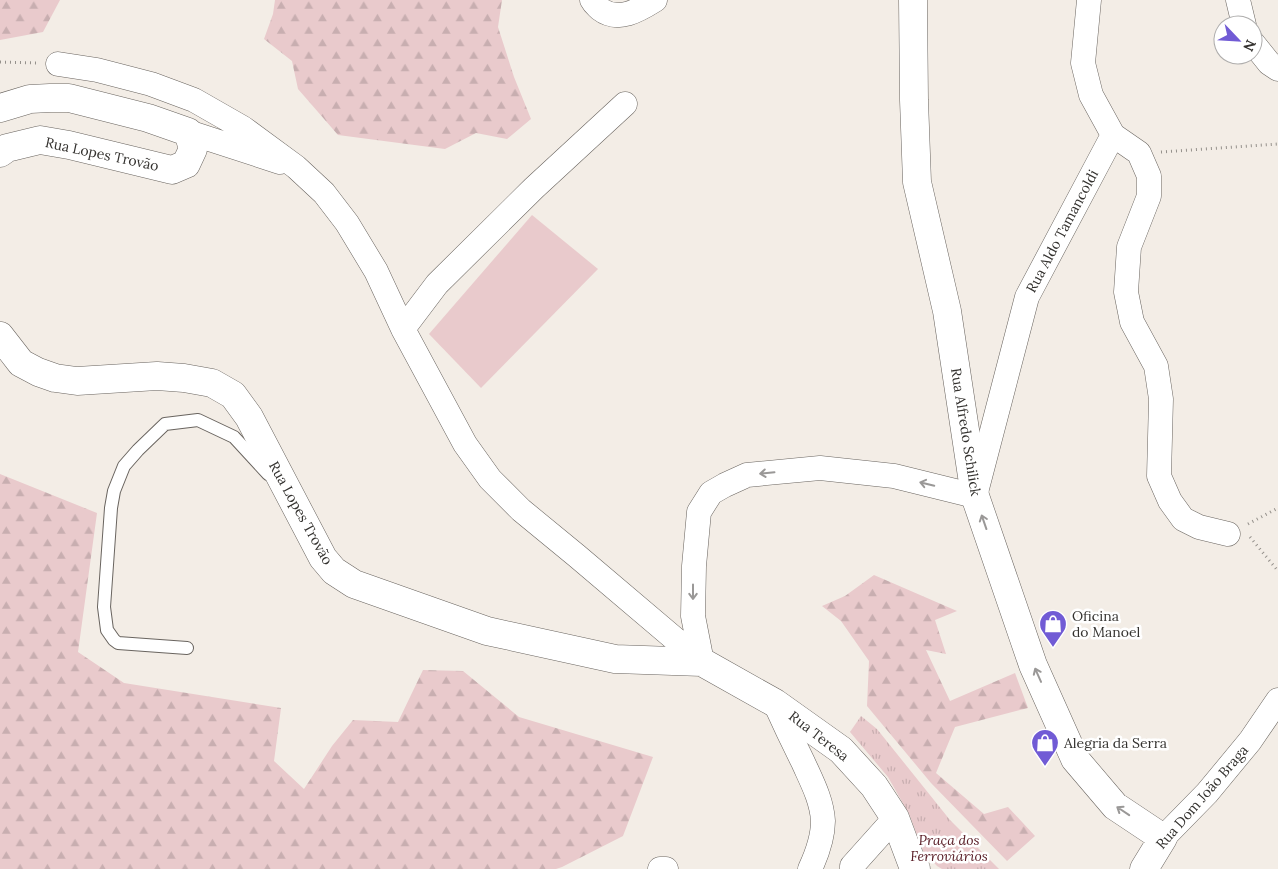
<svg xmlns="http://www.w3.org/2000/svg" width="1278" height="869" viewBox="0 0 1278 869" font-family="Lora,serif">
	<style>
		.grass { fill: #e9cacc }
		.forest { fill: url(#forest-firs) }
		.park { fill: url(#park-tufts) }
		.lines { fill: none; stroke-linecap: round; stroke-linejoin: round }
		.lane-casing { stroke: #69645f; stroke-width: 14 }
		.street-casing { stroke: #69645f; stroke-width: 25 }
		.secondary-casing { stroke: #69645f; stroke-width: 29 }
		.path { stroke: #94908b; stroke-width: 3; stroke-dasharray: 1 4; stroke-linecap: butt }
		.lane { stroke: #fff; stroke-width: 12 }
		.street { stroke: #fff; stroke-width: 24 }
		.secondary { stroke: #fff; stroke-width: 28 }
		.oneway { stroke: #9a9897 }
		.labels { text-anchor: middle; stroke-width: 5; stroke-linejoin: round; paint-order: stroke }
		.street-label { font-size: 14px; fill: #34322f; stroke: #fff }
		.poi-label { font-size: 14px; fill: #34322f; stroke: #fff; text-anchor: start }
		.park-label { font-size: 14px; font-style: italic; fill: #5b2029; stroke: #fff }
	</style>
	<defs>
		<pattern id="forest-firs" width="22" height="20" patternUnits="userSpaceOnUse" patternTransform="scale(1.25)"><rect width="22" height="20" fill="#e9cacc"/><path d="M5 1l3.5 6h-7zM16 11l3.5 6h-7z" fill="#c8aeb0"/></pattern>
		<pattern id="park-tufts" width="24" height="20" patternUnits="userSpaceOnUse" patternTransform="scale(1.25)"><rect width="24" height="20" fill="#e9cacc"/><path d="M3 7l-1-3M5 7V3M7 7l1-3M15 17l-1-3M17 17v-4M19 17l1-3" fill="none" stroke="#c8aeb0"/></pattern>
	</defs>
	<rect width="100%" height="100%" fill="#f3ede6"/>
	<path class="grass" d="M532,215l66,54 -117,119 -52,-54z"/>
	<path class="forest" d="M0,0h60l-17,32 -43,8z
		M275,0h227l-4,27 16,50 17,42 -24,20 -31,-6 -31,16 -107,-14 -40,-46 -6,-28 -28,-22 9,-25z
		M0,474l97,39 -19,139 46,31 157,25 -7,53 30,28 28,-43 21,-26 45,2 25,-52 40,1 56,46 134,40 -30,79 -61,31 -6,2h-556z
		M874,575l83,36 -22,9 11,34 -20,-4 24,51 65,-28 13,35 -73,19 -19,46 48,41 24,-7 27,29 -28,25 -76,-78 -64,-77 2,-45 -28,-40 -19,-15 23,-10z"/>
	<path class="park" d="M861,716l16,13 73,91 49,49h-57l-5,-3 -14,-15 -14,-37 -21,-37 -38,-45z"/>
	<g class="lines">
		<defs>
			<path id="lane" d="M187,648l-69,-5 -4,-3 -7,-10 -3,-23 7,-99 3,-17 10,-25 14,-16 27,-26 33,-4 36,17 34,37"/>
			<path id="street" d="M592,0c2,4 5,6 8,9 18,14 39,1 55,-9
				M1089,0l-6,63 8,32 22,40 26,18 10,23v20l-20,51 -3,45 6,30 24,44 5,33 -2,77 11,25 13,18 16,8 29,7
				M1238,0l6,25
				M1253,43l16,20 9,6
				M58,64l39,6 54,14 43,16 49,28 53,39 28,26 23,30 29,48 27,58 62,115 25,35 31,31 56,46 125,106
				M188,132l92,30
				M403,329l34,-45 97,-96 91,-84
				M702,662l-9,-46 1,-50 5,-54 12,-19 14,-8 22,-10 73,-7 74,8 81,20 52,-199 86,-162
				M775,703c9,20 18,39 28,59 8,18 19,38 20,59 0,16 -6,33 -13,48
				M1163,838l44,-45 43,-52 28,-41
				M660,869h6
				M852,869v-3l43,-48"/>
			<path id="secondary" d="M913,0l1,100 3,82 30,129 28,185 58,169 42,94 40,47 48,32 -19,31
				M0,108l30,-9 20,-1h19l79,20 40,14 5,17 -7,15 -14,6 -103,-25 -29,-5 -33,8 -7,5
				M0,336l21,27 17,9 17,6 22,3 80,-5 27,2 28,5 21,12 16,22 74,141 11,13 20,13 133,47 128,28 87,3 73,41 66,47 33,36 21,32 18,48 3,3"/>
		</defs>
		<use href="#lane" class="lane-casing"/>
		<use href="#street" class="street-casing"/>
		<use href="#secondary" class="secondary-casing"/>
		<path class="path" d="M0,62l37,1
			M1161,152l117,-8
			M1248,524l30,-16
			M1250,537l28,34"/>
		<use href="#lane" class="lane"/>
		<use href="#street" class="street"/>
		<use href="#secondary" class="secondary"/>
	</g>
	<defs><path id="oneway-shaft" d="M-6 0H5M1.5-3L5.5 0L1.5 3" fill="none" stroke-width="1.6" stroke-linecap="round" stroke-linejoin="round" transform="scale(1.25)"/></defs>
	<g class="oneway">
		<use href="#oneway-shaft" transform="translate(767 473) rotate(174)"/>
		<use href="#oneway-shaft" transform="translate(927 484) rotate(-166)"/>
		<use href="#oneway-shaft" transform="translate(984 522) rotate(-109)"/>
		<use href="#oneway-shaft" transform="translate(693 592) rotate(90)"/>
		<use href="#oneway-shaft" transform="translate(1038 675) rotate(-114)"/>
		<use href="#oneway-shaft" transform="translate(1123 811) rotate(-146)"/>
	</g>
	<defs>
		<symbol id="shop-pin" viewBox="-11 -11 22 30"><path d="M0 17L-7.5 6A9.5 9.5 0 1 1 7.5 6Z" fill="#715bd5" stroke="#fff"/><path d="M-5-2.5h2.3a2.7 3.5 0 0 1 5.4 0H5L5.5 6h-11ZM-1.5-2.5h3a1.5 2.3 0 0 0-3 0Z" fill="#fff"/></symbol>
	</defs>
	<g fill-rule="evenodd">
		<use href="#shop-pin" x="1037" y="608" width="32" height="43"/>
		<use href="#shop-pin" x="1029" y="727" width="32" height="43"/>
	</g>
	<g class="labels">
		<g class="street-label">
			<text transform="translate(102 154) rotate(12)" y="5">Rua Lopes Trovão</text>
			<text transform="translate(1062 231) rotate(-62)" y="5">Rua Aldo Tamancoldi</text>
			<text transform="translate(966 432) rotate(81)" y="5">Rua Alfredo Schilick</text>
			<text transform="translate(301 513) rotate(61)" y="5">Rua Lopes Trovão</text>
			<text transform="translate(819 736) rotate(38)" y="5">Rua Teresa</text>
			<text transform="translate(1202 797) rotate(-49)" y="5">Rua Dom João Braga</text>
		</g>
		<g class="poi-label">
			<text x="1072" y="621">Oficina<tspan x="1072" dy="16">do Manoel</tspan></text>
			<text x="1064" y="748">Alegria da Serra</text>
		</g>
		<g class="park-label">
			<text x="949" y="845">Praça dos<tspan x="949" dy="16">Ferroviários</tspan></text>
		</g>
	</g>
	<g transform="translate(1238 40) rotate(115)"><circle r="24" fill="#ffffff" stroke="#aeadac"/>
	<path d="M0-4L9 19L0 12L-9 19Z" fill="#715bd5"/>
	<text y="-8" font-size="14" font-weight="bold" text-anchor="middle" fill="#34322f">N</text>
	</g>
</svg>
